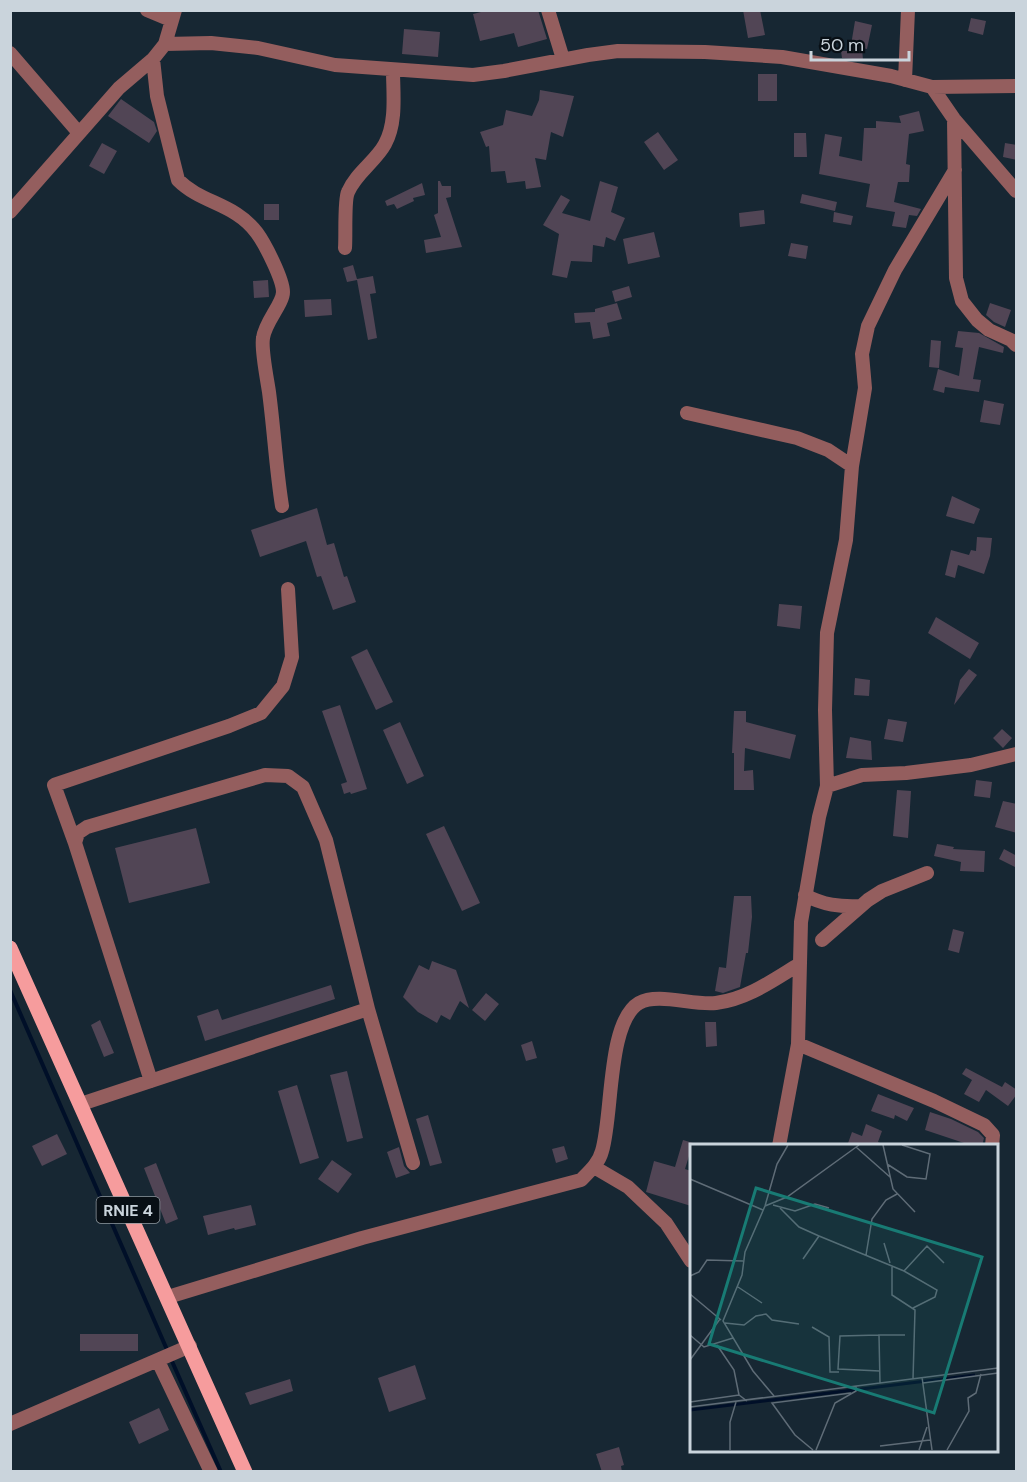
<svg xmlns="http://www.w3.org/2000/svg" width="1027" height="1482" viewBox="0 0 1027 1482" font-family="'DM Sans',sans-serif">
	<style>
		.lines { fill: none; stroke-linecap: round; stroke-linejoin: round }
		.stream { stroke: #000f28; stroke-width: 4 }
		.building { fill: #514555 }
		.minor { stroke: #945e5e; stroke-width: 14 }
		.major { stroke: #f69c9d; stroke-width: 15 }
		.labels { text-anchor: middle; stroke-width: 4.5; stroke-linejoin: round; paint-order: stroke }
		.shield { fill: #080f15; stroke: #9099a0; stroke-width: 1.5 }
		.shield-label { font-size: 16px; font-weight: bold; fill: #cad4dc }
		.inset-river { fill: none; stroke: #000f28; stroke-width: 3 }
		.inset-road { fill: none; stroke: #5f6c77; stroke-width: 1.5 }
		.view { fill: #187b74; fill-opacity: 0.15; stroke: #187b74; stroke-width: 3 }
		.inset-edge { fill: none; stroke: #cad4dc; stroke-width: 3 }
	</style>
	<rect width="100%" height="100%" fill="#172733"/>
	<g class="lines">
		<path class="stream" d="M10,990l158,362
			M171,1359l50,113"/>
	</g>
	<path class="building" d="M489,10h49l9,29 -29,8 -4,-14 -34,8 -7,-27z
		M743,10h17l5,25 -17,3z
		M971,18l15,3 -3,14 -15,-4z
		M855,21l17,4 -5,24 -5,-1 1,12 -21,-2 -1,-7h9z
		M404,29l36,3 -2,25 -36,-3z
		M758,74h19v27h-19z
		M540,90l34,6 -11,41 -12,-5 -5,28 -11,-2 6,29 -15,2 -1,-8 -18,2 -2,-12 -14,1 -2,-26 -3,1 -6,-15 23,-7 3,-15 26,6 7,-16z
		M121,99l33,23 3,9 -8,12 -41,-27z
		M919,111l5,20 -15,3 -3,30 4,1 -1,17h-11l-4,20 27,7 -4,7 -8,-1 -3,13 -14,-2 3,-14 -29,-5 4,-23 -51,-10 6,-40 17,3 -3,19 23,5 2,-33h12v-7l25,2 -2,-7z
		M658,132l20,28 -14,10 -20,-28z
		M794,133h12l1,24h-13z
		M102,143l15,8 -13,23 -15,-8z
		M1005,143l12,2v15l-14,-3z
		M438,181h2l2,5h9v11l-5,1 16,49 -36,6 -2,-13 17,-3 -7,-22 4,-2z
		M600,181l18,6 -7,25 14,6 -10,23 -9,-4 -2,10 -11,-2 -1,17 -21,-1 -4,17 -15,-3 7,-41 -16,-9 18,-30 9,5 -8,13 28,8z
		M422,183l3,12 -12,3 1,3 -17,8 -3,-5 -7,2 -2,-5z
		M802,194l35,8 -2,9 -35,-8z
		M264,204h15v16h-15z
		M764,210l1,14 -25,3 -1,-14z
		M834,212l19,4 -2,9 -18,-3z
		M654,232l6,25 -32,7 -5,-25z
		M791,243l17,3 -2,13 -18,-3z
		M353,265l4,14 16,-3 3,17 -6,1 7,44 -9,2 -11,-60 -10,2 -4,-14z
		M268,280l1,17 -15,1 -1,-17z
		M629,286l3,11 -17,5 -3,-11z
		M331,299l1,16 -27,2 -1,-17z
		M617,303l5,16 -15,4 3,13 -17,3 -3,-17 -15,1 -1,-10 21,-1v-3z
		M990,303l21,7 -6,17 -11,-5 -8,-7z
		M958,331l21,2 25,14 -1,6 -24,-6 -6,32 8,1 -2,12 -34,-5 -1,6 -11,-3 5,-21 21,7 4,-28 -8,-1z
		M931,340l10,1 -2,27 -10,-1z
		M984,400l20,4 -4,21 -20,-3z
		M952,496l28,13 -6,15 -28,-8z
		M317,508l10,37 7,-2 10,34 3,-1 9,26 -23,8 -12,-34 -4,1 -11,-36 -46,16 -9,-27z
		M977,537l15,1 -2,18 -6,18 -26,-9 -3,13 -10,-3 6,-25 18,5 2,-5 5,1z
		M779,604l23,2 -2,23 -23,-3z
		M936,617l43,26 -9,16 -42,-26z
		M367,649l26,53 -17,8 -25,-53z
		M969,669l8,6 -23,30 6,-25z
		M855,678l15,2 -1,16 -15,-1z
		M340,705l27,84 -16,5 -1,-2 -6,2 -3,-10 6,-2 -25,-71z
		M734,711h12v11l50,13 -6,24 -45,-11 -1,23 9,-1 1,20h-20v-37h-2z
		M888,719l19,3 -4,20 -19,-3z
		M400,722l24,54 -17,8 -24,-54z
		M1002,729l10,9 -9,10 -10,-10z
		M850,737l21,4 1,19 -26,-2z
		M976,780l16,2 -2,16 -16,-2z
		M897,790l14,1 -3,47 -15,-2z
		M1003,801l14,3v29l-22,-6z
		M444,826l36,77 -18,8 -36,-77z
		M196,828l14,55 -81,20 -14,-55z
		M937,844l17,3 -1,2 32,2 -1,21 -24,-1 1,-9 -27,-6z
		M1004,849l13,7v12l-18,-9z
		M734,896h17l1,21 -4,36h-2l-6,34 -17,6 -8,-2 4,-24 7,1z
		M953,929l11,3 -5,21 -11,-3z
		M432,961l24,9 13,38 -9,-7 -10,19 -9,-5 -4,8 -19,-11 -15,-15 16,-32 10,5z
		M331,985l4,14 -130,42 -8,-25 21,-7 4,11z
		M486,993l13,11 -14,17 -13,-11z
		M100,1020l14,33 -10,4 -13,-32z
		M705,1022h11l1,24 -11,1z
		M532,1041l5,17 -11,3 -5,-16z
		M966,1068l36,19 3,-5 12,8v4l-9,12 -22,-16 -7,12 -15,-8 8,-14 -10,-6z
		M347,1071l16,67 -16,4 -17,-67z
		M297,1085l22,73 -19,6 -22,-73z
		M878,1094l36,14 -7,13 -12,-6 -1,4 -23,-8z
		M930,1112l21,7 27,13 6,6 -2,8h-9l-48,-16z
		M428,1115l14,48 -12,3 -14,-47z
		M866,1124l16,7 -4,11 8,4h-39l5,-14 10,4z
		M57,1134l10,20 -25,12 -10,-20z
		M683,1140l10,3 -8,26 6,2v35l-45,-14 8,-31 21,6z
		M564,1146l4,13 -12,4 -4,-14z
		M399,1147l5,19 6,7 -14,5 -9,-26z
		M332,1160l20,14 -14,19 -20,-14z
		M156,1163l22,56 -12,5 -22,-56z
		M251,1205l5,20 -21,5 -1,-2 -26,7 -5,-19z
		M80,1334h58v17h-58z
		M415,1365l11,34 -37,13 -11,-34z
		M290,1379l3,12 -43,14 -5,-12z
		M159,1408l10,22 -30,14 -10,-22z
		M619,1447l5,18 -3,1 1,6h-20l-6,-18z"/>
	<g class="lines">
		<path class="minor" d="M147,10l24,10
			M548,10l15,49
			M165,44l10,-34
			M10,53l69,80
			M153,59l4,37 21,84c24,24 57,23 79,53 8,11 26,46 26,59 0,12 -18,30 -20,46 -2,12 4,40 6,54 5,38 7,76 13,114
			M905,80l3,-70
			M932,87l22,32 62,72
			M954,119l2,159 6,23 15,19 12,10 22,10 5,5
			M10,212l109,-124 34,-29 12,-15 46,-1 47,5 77,17 138,10 31,-4 84,-16 30,-4 87,1 77,5 109,19 41,11 84,-1
			M345,248c1,-12 -1,-48 3,-56 8,-19 28,-31 37,-48 12,-22 8,-51 8,-74
			M687,413l110,25 31,12 24,16 -6,74 -19,93 -2,77 2,76 -8,31 -18,105 -3,122 -19,102
			M852,466l13,-78 -3,-34 6,-28 27,-56 60,-100
			M827,786l35,-11 44,-2 65,-8 45,-11
			M75,843l-21,-58 175,-59 32,-13 22,-27 9,-29 -4,-68
			M805,895c18,10 35,12 56,11
			M822,940l46,-40 14,-9 45,-18
			M798,1044l136,57 50,24 9,10 -1,11
			M151,1081l-76,-238 3,-10 9,-6 178,-52 23,1 15,11 23,53 42,169
			M81,1104l287,-95 45,154
			M594,1167l34,20 38,36 25,38
			M168,1297l194,-59 219,-58c9,-9 18,-17 21,-29 11,-36 5,-129 37,-148 19,-11 55,3 77,0 31,-4 56,-22 82,-38
			M158,1361l53,111
			M10,1424l180,-78"/>
		<path class="major" d="M10,948l235,524"/>
	</g>
	<g class="labels">
		<rect class="shield" x="96.5" y="1197" width="63" height="26" rx="4.5"/>
		<g class="shield-label">
			<text x="128" y="1216">RNIE 4</text>
		</g>
	</g>
	<g transform="translate(690 1144)">
		<rect width="308" height="308" fill="#172733"/>
		<path class="inset-river" d="M0,266l285,-35"/>
		<path class="inset-road" d="M193,1l10,44 22,23M166,3l34,30M197,20l20,13 19,2 4,-25 -28,-9M0,35l73,31M83,61l22,6 20,-7 14,4M75,62l22,-9 72,-52M90,64l19,19 20,9M194,99l6,20M176,111l6,-36 14,-19 11,-6M113,115l16,-23 85,35 33,19 -2,7 -22,11M202,123v28l23,15 -2,69M214,127l23,-25 17,17M0,132l9,-4 8,-12 36,1M48,143l24,16M0,150l31,26M35,179l19,2 12,-9 10,-2 6,6 27,4M122,183l17,10 1,35h9M0,191l14,12 29,-9M189,191l-39,1 -2,33 42,2M27,201l17,25 5,25M0,216l30,-41M232,233l10,73M190,239l-1,-48h26M233,239l75,-10M84,252l-21,-25 -30,-50 19,-46 3,-23 20,-46 12,-42 11,-19M0,258l49,-7 8,6M0,263l308,-39M190,302l50,-6M40,306v-28l6,-20M123,306l-18,-15 -23,-32 79,-10M126,306l19,-47 21,-12v-5M229,306l8,-23M257,306l22,-39 -1,-13 8,-5 5,-19"/>
		<path class="view" d="M66,44l226,69 -48,156 -225,-69z"/>
		<rect width="308" height="308" class="inset-edge"/>
	</g>
	<rect width="1027" height="1482" fill="none" stroke="#cad4dc" stroke-width="24"/>
	<path d="M811 51v9h98v-9" fill="none" stroke="#cad4dc" stroke-width="3"/>
	<text x="820" y="51" font-size="18" fill="#cad4dc" stroke="#080f15" stroke-width="4.5" paint-order="stroke">50 m</text>
</svg>
